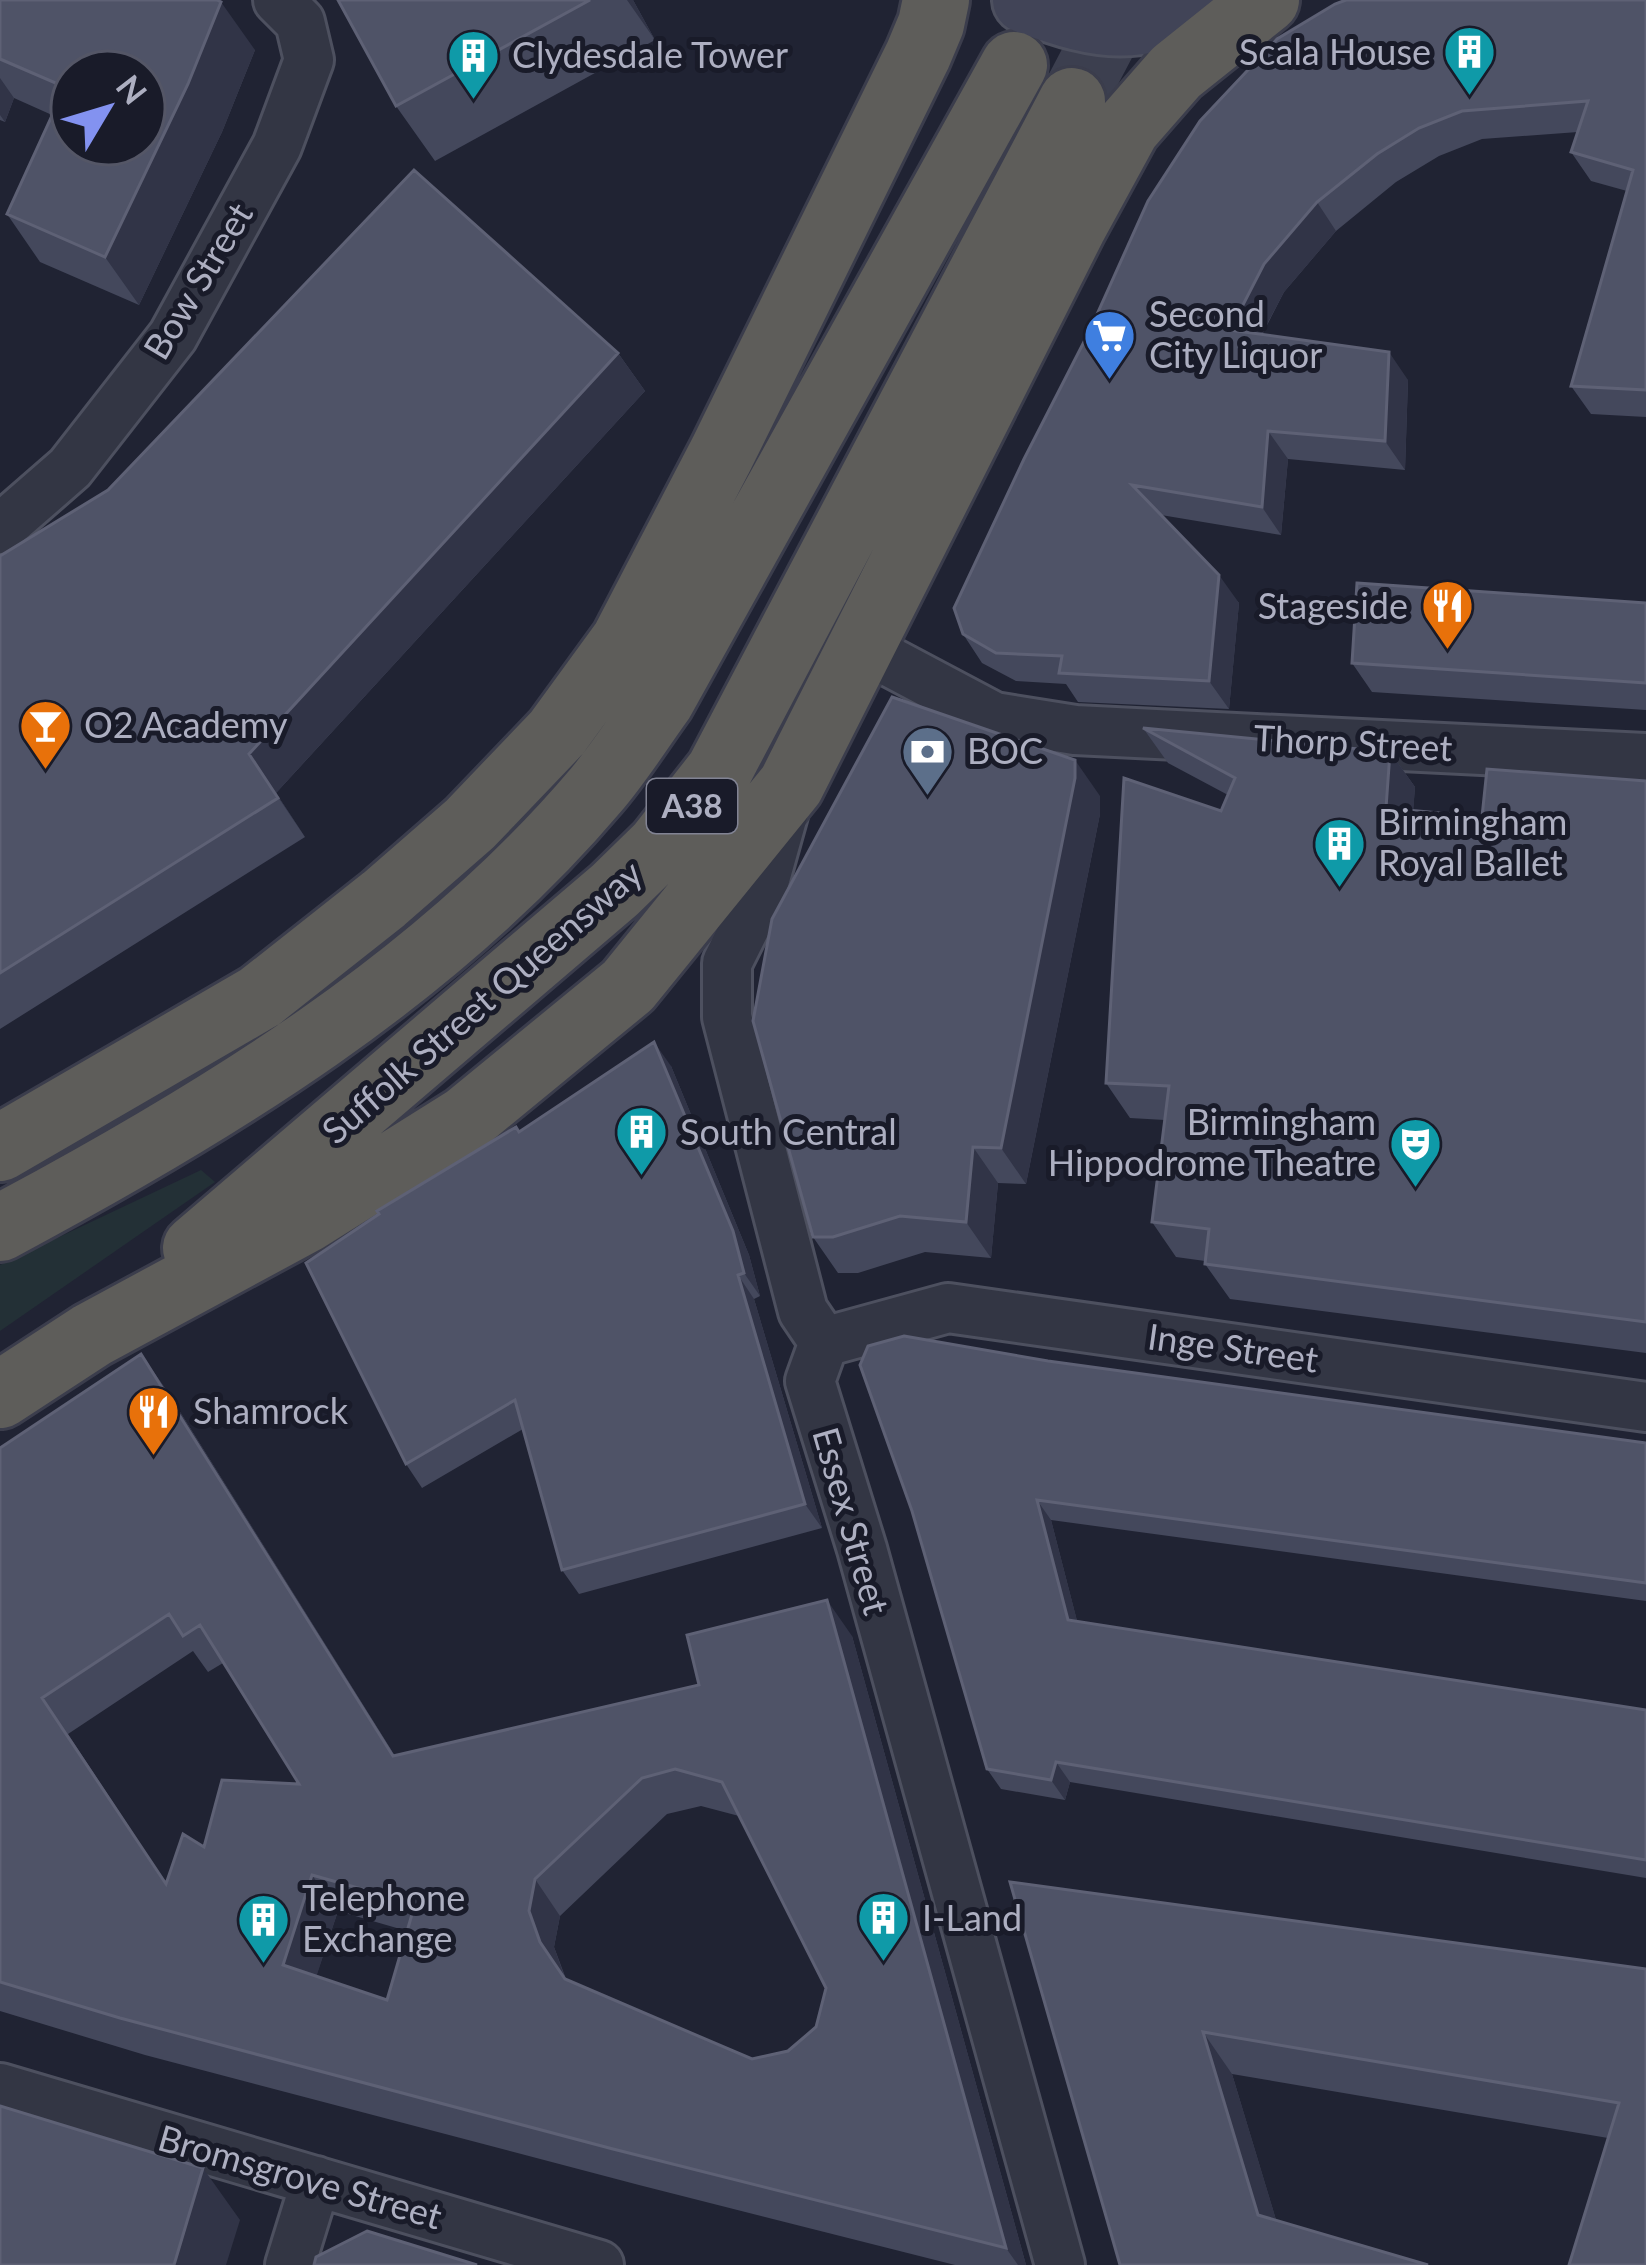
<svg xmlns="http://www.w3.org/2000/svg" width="1646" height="2265" viewBox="0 0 1646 2265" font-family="Lato,sans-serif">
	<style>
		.green { fill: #233036 }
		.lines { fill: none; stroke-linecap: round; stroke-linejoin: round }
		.trunk-tunnel { stroke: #3c3f4f; stroke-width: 66; stroke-dasharray: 66 33; stroke-linecap: butt }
		.minor-casing { stroke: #4d505f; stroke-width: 54 }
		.secondary-casing { stroke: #4d505f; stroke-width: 72 }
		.trunk-casing { stroke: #3b3d4c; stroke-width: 72 }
		.minor { stroke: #333644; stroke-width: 48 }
		.secondary { stroke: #414457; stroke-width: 66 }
		.trunk { stroke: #5e5d5a; stroke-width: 66 }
		.wall { fill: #44485c; fill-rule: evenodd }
		.shaded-wall { fill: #313447 }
		.building { fill: #4f5367; stroke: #5e6175; stroke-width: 3; fill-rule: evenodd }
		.labels { text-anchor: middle; stroke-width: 10; stroke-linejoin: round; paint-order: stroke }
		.shield { fill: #191b29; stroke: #818393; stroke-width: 3 }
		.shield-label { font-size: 33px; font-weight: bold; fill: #adafc1 }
		.poi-label { font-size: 36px; fill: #adafc1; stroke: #191b29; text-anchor: start }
		.street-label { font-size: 36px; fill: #adafc1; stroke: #191b29 }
	</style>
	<rect width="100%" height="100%" fill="#202333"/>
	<path class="green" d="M201,1170l14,12 -215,149v-66z"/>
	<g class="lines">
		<path class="trunk-tunnel" d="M1072,101l53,-101"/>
		<defs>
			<path id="minor" d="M0,529l70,-61 103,-132 104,-190 32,-86 -9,-38 -22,-22
				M862,647l132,70 81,13 571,28
				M786,804l-26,93 -33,66v54l76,294 21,31
				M824,1342l-14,39 52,168 198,716
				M824,1342l124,-34 698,99
				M0,2088l599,177
				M290,2265l26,-84"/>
			<path id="secondary" d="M1026,0c83,30 105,30 188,0"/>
			<path id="trunk" d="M0,1148l260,-151 124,-98 86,-75 87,-91 67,-92 98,-188 196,-398 13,-31 5,-24
				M0,1228c216,-115 436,-249 596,-438 24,-28 44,-60 65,-89l353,-636
				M196,1248l419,-358 45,-44 59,-75 353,-670
				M0,1395l92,-60 213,-115 161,-101 162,-133 163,-201 282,-558 54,-99 49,-56 90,-72"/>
		</defs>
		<use href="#minor" class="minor-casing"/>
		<use href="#secondary" class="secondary-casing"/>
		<use href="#trunk" class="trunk-casing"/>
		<use href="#minor" class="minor"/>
		<use href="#secondary" class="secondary"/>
		<use href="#trunk" class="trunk"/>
	</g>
	<path class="wall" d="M0,0l255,50 -33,82 -83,173 -99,-43 -33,-48 45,-99 -38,-17 -9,24 -5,-2z
		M338,0h295l22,40 -220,121 -39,-55z
		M1646,0v417l-55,-3 -20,-28 56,-195 -36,-10 -20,-29 7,-20 -96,7 -43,17 -43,26 -60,49 -52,61 -22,43 146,45 -3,90 -117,-11 -7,76 -120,-20 78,88 -10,106 -151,-7 -12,-18 -50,-3 -34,-18 -19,-29 126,-302 59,-131z
		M618,353l27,38 -369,402 29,44 -305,192v-473z
		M1646,603v107l-274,-18 -20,-29z
		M1143,728l247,24 25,35 -2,24 69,6 164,-36v572l-416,-54 -25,-35v-3l-29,-4 -24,-35 13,-102 -35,-2 -24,-35 122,-288 -60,-32z
		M1100,796v18l-74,370 -28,-1 -7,75 -66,-6 -67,21h-20l-25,-36z
		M671,1066l78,189 11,41 -6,3 68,229 -243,66 -17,-24 -39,-141 -101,59 -16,-24 113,-332z
		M141,1354l26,37 228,365 304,-71 153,-49 174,629h-71l-316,-80 -494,-130 -145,-44v-563zM193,1651l15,21 15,-9 76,121 -95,63 -38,36 -98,-149zM701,1806l38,10 87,172 -10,39 -28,24 -36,8 -186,-80 -12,-32 6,-31 107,-102zM338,1911l69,20 -20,69 -71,-24z
		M1048,1361l598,82v158l-595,-81 26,101 569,89v168l-576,-96 -5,18 -64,-11 -14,-20z
		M1010,1882l636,87v296l-38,-127 -376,-64 44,146 -156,45z"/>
	<path class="shaded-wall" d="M627,0h6l22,40z
		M221,2l34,48 -33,82 -83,173 -34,-48z
		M0,78l14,20 -9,24 -5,-7z
		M1317,202l19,29 -52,61 -35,66 -19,-28 34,-66z
		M1389,352l19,28 -3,90 -20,-29z
		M618,353l27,38 -369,402 29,44 -56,-83z
		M1268,431l20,28 -7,76 -19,-28z
		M1219,575l20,28 -10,106 -20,-28z
		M1390,752l25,35 -4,56 -25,-35z
		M1075,760l25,36v18l-74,370 -25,-36z
		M654,1042l17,24 78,189 11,41 -16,-23z
		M973,1147l25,36 -7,75 -25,-36z
		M738,1275l16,24 68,229 -17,-24z
		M141,1354l26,37 251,402 -25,-37z
		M1037,1500l14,20 31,120 -14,-20z
		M827,1600l25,36 174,629h-8l-12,-17z
		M1056,1762l14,20 -5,18 -14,-20z
		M312,1875l26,36 -30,91 -25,-37z
		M535,1879l25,37 -6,31 11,31 -25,-36 -11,-31z
		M1203,2032l29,42 55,182 -29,-41z
		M203,2168l37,52 -14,45h-52z"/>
	<path class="building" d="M0,0h217l4,2 -33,82 -83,173 -98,-43 58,-127 -65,-28zM72,72h72v72h-72z
		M338,0h252l-194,106z
		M1346,0h300v390l-75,-4 62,-216 -62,-18 17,-51 -126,10 -43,17 -42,26 -60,48 -53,62 -34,66 159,22 -4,89 -117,-10 -6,76 -130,-22 87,90 -10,106 -150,-8 3,-17 -66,-3 -33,-19 -9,-26 70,-149 65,-127 59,-131 52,-80 77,-82 58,-35z
		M414,170l204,183 -369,401 29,44 -278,175v-417l108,-66z
		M1357,583l289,20v80l-294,-20z
		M892,697l183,63v18l-74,370 -28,-1 -7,75 -66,-6 -67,21h-20l-60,-216 19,-102z
		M1143,728l247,24 -4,56 96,9 5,-48 159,12v541l-441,-58 4,-35 -57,-7 17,-136 -63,-3 18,-305 97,33 14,-33z
		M654,1042l79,189 11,42 -6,2 67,229 -243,66 -47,-170 -109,64 -100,-201 73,-49 -2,-3 139,-84 3,5z
		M904,1336l144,25 598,82v140l-609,-83 31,120 578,90v150l-590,-98 -5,18 -64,-11 -75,-258 -52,-146 8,-19z
		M141,1354l252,402 306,-71 -12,-50 140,-35 179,648 -393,-99 -493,-131 -120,-36v-534zM169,1614l14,22 17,-11 99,159 -77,-4 -18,67 -21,-13 -17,50 -124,-186zM675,1769l47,13 104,206 -10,39 -28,24 -36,8 -187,-80 -25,-37 -11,-31 6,-32 107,-101zM312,1875l103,29 -28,96 -104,-35z
		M1010,1882l636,87v296h-77l50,-162 -416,-71 55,183 170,50h-308z
		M0,2106l203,62 -29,97h-174z
		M367,2231l110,34h-163l2,-8z"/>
	<defs>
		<symbol id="building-pin" viewBox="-11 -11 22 30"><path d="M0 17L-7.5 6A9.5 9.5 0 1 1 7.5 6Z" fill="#0f9aa8" stroke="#191b29"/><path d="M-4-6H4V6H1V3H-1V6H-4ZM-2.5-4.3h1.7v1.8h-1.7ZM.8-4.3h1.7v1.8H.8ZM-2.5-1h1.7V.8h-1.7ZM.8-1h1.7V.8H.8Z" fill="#fff"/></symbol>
		<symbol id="supermarket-pin" viewBox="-11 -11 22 30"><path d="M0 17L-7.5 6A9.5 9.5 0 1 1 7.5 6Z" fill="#3f7fe0" stroke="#191b29"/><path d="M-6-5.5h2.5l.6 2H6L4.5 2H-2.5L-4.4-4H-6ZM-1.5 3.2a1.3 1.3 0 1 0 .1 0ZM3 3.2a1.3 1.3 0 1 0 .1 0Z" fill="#fff"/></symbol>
		<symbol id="restaurant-pin" viewBox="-11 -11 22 30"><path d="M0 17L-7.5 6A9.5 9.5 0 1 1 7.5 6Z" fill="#e8710a" stroke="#191b29"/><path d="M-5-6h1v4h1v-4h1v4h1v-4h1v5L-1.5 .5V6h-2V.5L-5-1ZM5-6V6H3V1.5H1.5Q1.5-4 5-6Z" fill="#fff"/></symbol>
		<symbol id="bar-pin" viewBox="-11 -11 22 30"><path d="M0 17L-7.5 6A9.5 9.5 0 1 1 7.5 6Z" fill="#e8710a" stroke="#191b29"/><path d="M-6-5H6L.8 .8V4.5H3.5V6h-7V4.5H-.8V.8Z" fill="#fff"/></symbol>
		<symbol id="bank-pin" viewBox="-11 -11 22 30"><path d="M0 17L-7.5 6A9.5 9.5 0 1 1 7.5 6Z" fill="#5c6f8a" stroke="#191b29"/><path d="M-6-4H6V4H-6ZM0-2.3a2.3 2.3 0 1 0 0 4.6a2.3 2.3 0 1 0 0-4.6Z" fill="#fff"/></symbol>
		<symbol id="theatre-pin" viewBox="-11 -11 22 30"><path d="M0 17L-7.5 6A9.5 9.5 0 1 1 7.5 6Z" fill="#0f9aa8" stroke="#191b29"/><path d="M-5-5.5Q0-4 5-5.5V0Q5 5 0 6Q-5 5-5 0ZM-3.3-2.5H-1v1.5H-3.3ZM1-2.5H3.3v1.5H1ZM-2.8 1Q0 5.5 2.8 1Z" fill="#fff"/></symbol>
	</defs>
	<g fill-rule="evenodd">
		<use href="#building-pin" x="1440" y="22" width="59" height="81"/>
		<use href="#building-pin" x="444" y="26" width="59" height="81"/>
		<use href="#supermarket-pin" x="1080" y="306" width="59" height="81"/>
		<use href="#restaurant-pin" x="1418" y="576" width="59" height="81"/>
		<use href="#bar-pin" x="16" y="696" width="59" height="81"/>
		<use href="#bank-pin" x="898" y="722" width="59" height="81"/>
		<use href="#building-pin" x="1310" y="814" width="59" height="81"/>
		<use href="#building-pin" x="612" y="1102" width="59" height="81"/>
		<use href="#theatre-pin" x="1386" y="1114" width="59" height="81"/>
		<use href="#restaurant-pin" x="124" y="1382" width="59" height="81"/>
		<use href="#building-pin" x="854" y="1888" width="59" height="81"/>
		<use href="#building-pin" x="234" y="1890" width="59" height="81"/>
	</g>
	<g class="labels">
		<rect class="shield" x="647" y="779" width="90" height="54" rx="9"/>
		<g class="shield-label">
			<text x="692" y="818">A38</text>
		</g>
		<g class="poi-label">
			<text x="1431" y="65" text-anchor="end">Scala House</text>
			<text x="512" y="68">Clydesdale Tower</text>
			<text x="1149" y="327">Second<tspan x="1149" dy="41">City Liquor</tspan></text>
			<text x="1408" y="619" text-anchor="end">Stageside</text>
			<text x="84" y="738">O2 Academy</text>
			<text x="967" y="764">BOC</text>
			<text x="1378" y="835">Birmingham<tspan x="1378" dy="41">Royal Ballet</tspan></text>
			<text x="1376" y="1135" text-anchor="end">Birmingham<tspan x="1376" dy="41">Hippodrome Theatre</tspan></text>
			<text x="680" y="1145">South Central</text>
			<text x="193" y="1424">Shamrock</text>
			<text x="302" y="1911">Telephone<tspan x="302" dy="41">Exchange</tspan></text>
			<text x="922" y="1931">I-Land</text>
		</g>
		<g class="street-label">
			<text transform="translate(198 281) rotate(-59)" y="13">Bow Street</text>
			<text transform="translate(1353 743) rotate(3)" y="13">Thorp Street</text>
			<text transform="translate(482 1002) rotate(-41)" y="13">Suffolk Street Queensway</text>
			<text transform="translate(1233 1348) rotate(8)" y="13">Inge Street</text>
			<text transform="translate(851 1521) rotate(74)" y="13">Essex Street</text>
			<text transform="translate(300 2177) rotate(16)" y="13">Bromsgrove Street</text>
		</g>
	</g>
	<g transform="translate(108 108) rotate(52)"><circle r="57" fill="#191b29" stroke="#545666" stroke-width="3"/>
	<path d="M0-9L21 45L0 30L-21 45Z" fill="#8392f0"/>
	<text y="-18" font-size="33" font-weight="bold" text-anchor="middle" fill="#adafc1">N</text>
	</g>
</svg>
